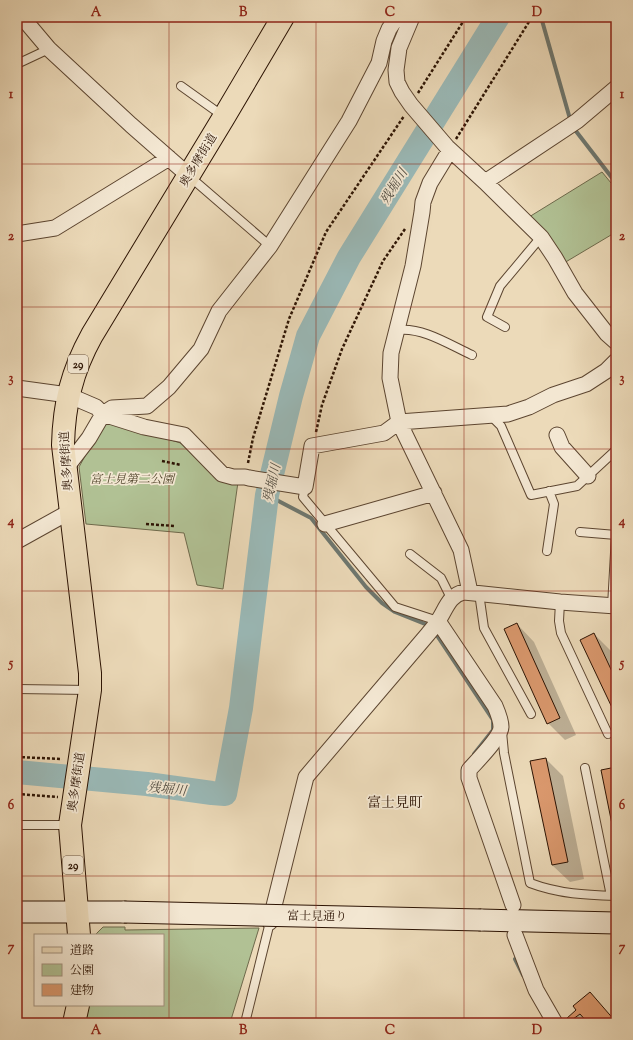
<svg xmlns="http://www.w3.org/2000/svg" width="633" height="1040" viewBox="0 0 633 1040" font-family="'Sorts Mill Goudy','Noto Serif JP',serif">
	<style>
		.green { fill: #b1c194; stroke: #6e6a4c }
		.shadow { fill: #0003 }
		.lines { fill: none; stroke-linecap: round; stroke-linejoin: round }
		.stream { stroke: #6e776f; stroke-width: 4 }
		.river { stroke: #9ab9b7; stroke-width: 24 }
		.building { fill: #da986d; stroke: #2c1303 }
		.lane-casing { stroke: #5c4530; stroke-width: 10 }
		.street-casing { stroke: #5c4530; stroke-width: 17 }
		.secondary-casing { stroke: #2c1303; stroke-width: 23 }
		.primary-casing { stroke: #2c1303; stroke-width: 24 }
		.path { stroke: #2c1303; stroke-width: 2.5; stroke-dasharray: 3 2; stroke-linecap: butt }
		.lane { stroke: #f3e7d2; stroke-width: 8 }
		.street { stroke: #f3e7d2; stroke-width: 15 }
		.secondary { stroke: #f3e7d2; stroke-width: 21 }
		.primary { stroke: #ecdab9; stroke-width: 22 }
		.secondary-bridge-casing { stroke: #2c1303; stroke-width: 23; stroke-linecap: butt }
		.secondary-bridge { stroke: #f3e7d2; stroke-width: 21 }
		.grid { fill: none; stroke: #8f2418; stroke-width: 1; stroke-opacity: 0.55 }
		.labels { text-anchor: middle; stroke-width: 3.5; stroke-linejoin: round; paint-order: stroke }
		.shield { fill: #f3e7d2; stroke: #685341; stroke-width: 1 }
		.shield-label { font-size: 11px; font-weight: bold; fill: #2c1303 }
		.street-label { font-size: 12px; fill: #2c1303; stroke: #f3e7d2 }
		.park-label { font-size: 12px; font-style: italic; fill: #54472e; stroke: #f3e7d2 }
		.water-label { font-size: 13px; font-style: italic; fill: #524d42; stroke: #f3e7d2 }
		.quarter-label { font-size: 14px; fill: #2c1303; stroke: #f3e7d2 }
		.neatline { fill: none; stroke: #8f2418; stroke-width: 1.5 }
		.grid-label { font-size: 13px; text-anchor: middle; font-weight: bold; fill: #8f2418 }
	</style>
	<rect width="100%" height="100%" fill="#ecdab9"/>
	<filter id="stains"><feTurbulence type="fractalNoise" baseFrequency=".005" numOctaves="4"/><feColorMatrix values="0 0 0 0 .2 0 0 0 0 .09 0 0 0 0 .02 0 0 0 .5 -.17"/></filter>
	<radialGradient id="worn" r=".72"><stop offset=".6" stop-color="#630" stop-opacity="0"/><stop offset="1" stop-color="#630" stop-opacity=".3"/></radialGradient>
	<path class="green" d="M602,172l14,17v43l-52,31 -35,-46z
		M111,422l73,22 54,38 -15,107 -26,-4 -13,-52 -98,-9 -7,-57 22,-40z
		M103,927h22v3l134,-2 -29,95h-150l3,-18h80v-70h-68z"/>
	<path class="shadow" d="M517,624l17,18 42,93 -11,5 -17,-17z
		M594,634l17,17 5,12v50z
		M546,759l17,17 21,103 -14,3 -18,-17z
		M577,1010l39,12v1h-45l-4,-4z"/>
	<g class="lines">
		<path class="stream" d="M541,17l31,109 44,57
			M267,495l44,23 55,69 16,16 13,9 35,14
			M434,631l59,89v10l-19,24
			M515,959l8,16"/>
		<path class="river" d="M17,772l130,12 65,9 13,1 16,-86 26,-213 24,-99 17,-60 41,-79 149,-240"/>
	</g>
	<path class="building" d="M517,623l43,95 -13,6 -43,-95z
		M594,633l22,47v36l-36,-76z
		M546,758l22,104 -16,3 -22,-104z
		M616,767v77l-15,-74z
		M590,992l26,30v1h-28l-8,-9 -11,8 -3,-3 10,-9 -3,-4z"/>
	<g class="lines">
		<defs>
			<path id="lane" d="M17,64l32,-15
				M181,86l42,30
				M189,176l81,70
				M505,327l-18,-10 13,-31 41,-49
				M398,330c25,-3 52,15 74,25
				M491,416l10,10 30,69 46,-9 39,-36
				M305,487l-2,10 92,110 43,14
				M580,532l36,3 -4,71
				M547,551l7,-47 -5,-13
				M410,554l31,24 10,20
				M479,593l5,35 47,86
				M560,602l-1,19 2,12 47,101
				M17,689l72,1
				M502,732l2,21 26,130c29,11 56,12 86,13
				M585,768l26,128
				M17,825h52
				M245,1023l25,-101"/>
			<path id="street" d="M22,17l27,32 82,76 57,50
				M412,17l-13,31 -3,22 1,12 5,10 9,13 36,42 38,35 92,-61 39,-33
				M450,150l-20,33 -7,19 -1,10 -9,54 -22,87 -1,25 9,44 62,128 9,42
				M485,182l56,55 14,21 20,35 32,41 9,8
				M17,234l38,-6 114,-70
				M17,388l51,7 28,12 7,7 41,13 40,8 38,39 11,3h12l4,1 56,9 7,-41 72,-13 15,-11 109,-8 21,-7 24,-12 33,-11 20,-13 10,-10
				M557,435l5,12 26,29
				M66,468l23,-30 14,-24 9,-6 35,-2 22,-19 32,-38 18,-38 51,-65 79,-125 30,-58 5,-22 5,-12 8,-12
				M325,524l109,-31
				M17,541l54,-30
				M438,621l57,85c3,7 6,14 6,21 0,10 -25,35 -32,43v8l44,127
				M270,922l36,-145 122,-143c3,-4 7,-8 10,-13 8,-12 11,-26 26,-29l96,10 56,4
				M515,935l21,55 19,33"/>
			<path id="secondary" d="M17,912h107
				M481,920l135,3"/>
			<path id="primary" d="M79,935l-9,-110 20,-135v-17l-27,-228c1,-41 9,-74 29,-110l132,-218 59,-100
				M74,1023l4,-18"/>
		</defs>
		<use href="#lane" class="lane-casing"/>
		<use href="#street" class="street-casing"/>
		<use href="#secondary" class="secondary-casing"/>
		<use href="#primary" class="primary-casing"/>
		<path class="path" d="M418,93l48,-76
			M456,139l76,-122
			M316,432l6,-27 20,-56 41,-88 22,-32
			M162,461l19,4
			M248,463l5,-25 36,-119 37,-87 78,-116
			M146,524l29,2
			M17,757l45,2
			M17,794l41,3"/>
		<use href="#lane" class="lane"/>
		<use href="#street" class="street"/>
		<use href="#secondary" class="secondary"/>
		<use href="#primary" class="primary"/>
		<defs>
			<path id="secondary-bridge" d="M124,912l357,8"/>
		</defs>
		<use href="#secondary-bridge" class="secondary-bridge-casing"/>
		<use href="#secondary-bridge" class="secondary-bridge"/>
	</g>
	<path class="grid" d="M169,17v1006M316,17v1006M464,17v1006M17,164h599M17,307h599M17,449h599M17,591h599M17,733h599M17,876h599"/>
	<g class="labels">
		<g class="shield">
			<rect x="68" y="355" width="20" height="18" rx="3"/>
			<rect x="63" y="856" width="20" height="18" rx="3"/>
		</g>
		<g class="shield-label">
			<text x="78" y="368">29</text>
			<text x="73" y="869">29</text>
		</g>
		<g class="street-label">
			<text transform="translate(198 160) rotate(-59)" y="4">奥多摩街道</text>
			<text transform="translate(66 461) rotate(-94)" y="4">奥多摩街道</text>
			<text transform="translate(76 782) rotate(-82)" y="4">奥多摩街道</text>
			<text transform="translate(317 916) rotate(1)" y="4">富士見通り</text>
		</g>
		<g class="park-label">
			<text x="132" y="483">富士見第二公園</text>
		</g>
		<g class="water-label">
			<text transform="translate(393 186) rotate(-58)" y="5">残堀川</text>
			<text transform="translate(271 483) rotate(-77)" y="5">残堀川</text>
			<text transform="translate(167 788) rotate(6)" y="5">残堀川</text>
		</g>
		<g class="quarter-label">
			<text x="395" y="807">富士見町</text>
		</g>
	</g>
	<rect width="633" height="1040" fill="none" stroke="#ecdab9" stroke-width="44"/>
	<rect x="34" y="934" width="130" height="72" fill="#f3e7d2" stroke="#a3927f"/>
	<rect x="42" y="947" width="20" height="6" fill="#ecdab9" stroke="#a3927f"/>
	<text x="70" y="954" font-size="12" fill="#2c1303">道路</text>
	<rect x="42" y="964" width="20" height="12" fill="#b1c194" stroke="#a3927f"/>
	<text x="70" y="974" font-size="12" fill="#2c1303">公園</text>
	<rect x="42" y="984" width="20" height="12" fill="#da986d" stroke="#a3927f"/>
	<text x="70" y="994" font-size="12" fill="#2c1303">建物</text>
	<rect x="22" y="22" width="589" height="996" class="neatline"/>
	<g class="grid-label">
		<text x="96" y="16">A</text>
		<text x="243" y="16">B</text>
		<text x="390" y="16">C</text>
		<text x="537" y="16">D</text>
		<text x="11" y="98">1</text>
		<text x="622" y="98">1</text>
		<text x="11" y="240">2</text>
		<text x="622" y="240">2</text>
		<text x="11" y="382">3</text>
		<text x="622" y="382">3</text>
		<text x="11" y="525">4</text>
		<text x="622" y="525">4</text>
		<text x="11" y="667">5</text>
		<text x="622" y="667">5</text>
		<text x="11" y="809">6</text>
		<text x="622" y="809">6</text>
		<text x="11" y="951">7</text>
		<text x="622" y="951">7</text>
		<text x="96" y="1034">A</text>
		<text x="243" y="1034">B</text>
		<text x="390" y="1034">C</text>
		<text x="537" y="1034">D</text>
	</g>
	<rect width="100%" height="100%" filter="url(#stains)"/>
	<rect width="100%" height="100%" fill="url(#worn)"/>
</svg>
